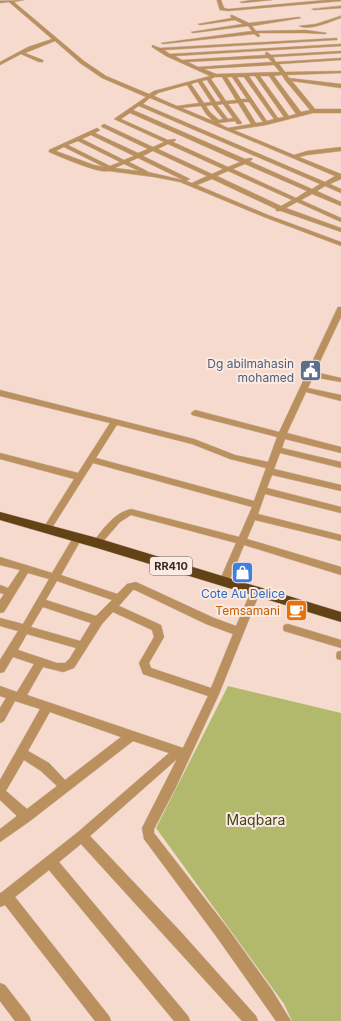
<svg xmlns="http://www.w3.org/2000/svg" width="341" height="1021" viewBox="0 0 341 1021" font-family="Inter,sans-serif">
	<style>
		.green { fill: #b2b96d }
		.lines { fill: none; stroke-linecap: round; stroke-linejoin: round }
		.minor-casing { stroke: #cfb7ac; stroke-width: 1 }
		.highway-casing { stroke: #cfb7ac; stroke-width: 1 }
		.minor { fill: #ba915e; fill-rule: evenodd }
		.highway { fill: #634315; fill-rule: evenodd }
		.labels { text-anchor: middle; stroke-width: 4; stroke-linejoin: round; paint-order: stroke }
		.shield { fill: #fbeae2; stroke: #70645e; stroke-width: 1 }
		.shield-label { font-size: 11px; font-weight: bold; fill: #352a26 }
		.service-label { font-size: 12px; fill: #4e5e75; stroke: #fbeae2; text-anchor: end }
		.shop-label { font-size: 12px; fill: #366cbe; stroke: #fbeae2 }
		.food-label { font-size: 12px; fill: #c56008; stroke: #fbeae2; text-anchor: end }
		.near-park-label { font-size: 14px; fill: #3f4318; stroke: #fbeae2 }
	</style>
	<rect width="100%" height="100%" fill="#f6dacd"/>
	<path class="green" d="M228,686l113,27v308h-49l-8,-17 -128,-176z"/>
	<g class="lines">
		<defs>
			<path id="minor" d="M24,0l-10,2 70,59 22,15 43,18 5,-3 56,-15 -44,-20 -14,-9v-2l8,3 177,-10v2h-2l-171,10 6,4 171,-10v2l-166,10 7,4 84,-5 -1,-2 2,-1 4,3 70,-4v2l-68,4 3,5 65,-4v2l-62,4 6,8 56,-1v2l-54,2 2,3 52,6v4l-49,-7 23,28h26v4h-28l-47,12 -32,5 60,25 13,-4 34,-4v4l-34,4 -8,2 42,17v5l-11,5 11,5v4l-16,-7 -8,5 24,11v4l-29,-12 -11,6 40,18v4l-44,-20 -11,6 55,20v4l-60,-21h-5v-2l-64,-30 -15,6 71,30 73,27v4l-77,-29 -84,-35 -26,-5 -45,-6c-10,3 -48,-14 -60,-19v-2l48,-22 3,2 -5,3 43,20 10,-4 -46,-22 -1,-1 3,-2 49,23 11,-5 -50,-23 32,-22 -44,-19 -22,-15 -25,-22 -30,12 18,7v2h-4l-18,-8 -21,11v-3l28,-15 24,-8 -43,-37 -9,1v-2zM268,58l4,4 -74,5 -10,-5zM274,65l6,7 -64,2 -12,-5zM282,75l3,5 25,30 -9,2 -27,-36zM249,76h6l29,41 -6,1zM260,76h9l27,38 -7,2zM215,77h7l14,23 -10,1 -15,-22zM227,77h5l15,22h-6zM237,77h7l30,42 -7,2zM207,80l14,21 -5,1 -14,-21zM198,82l13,20 -7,1 -13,-19zM187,85l12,18 -22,3 -23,-10 4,-3zM150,98l185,78 -10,6 -182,-78zM243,102h6l14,20 -7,1zM238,103l13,21 -23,4 -10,-5 17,-2 2,3h4l1,-1 -14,-19zM223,104l10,14 -5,1 -11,-14zM212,105l11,14 -4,1 -9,-8 -4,-6zM139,106l181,78 -8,5 -63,-28 3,-1v-2l-7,1 -112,-49zM201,106l5,8 7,7 -31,-13zM130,113l110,49 -12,5 -55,-25 3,-2 -1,-1 -7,1 -47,-21zM91,135l43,21 -10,4 -42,-21zM78,141l42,21 -10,4 -42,-21zM168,144l55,25 -11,5 -54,-25zM64,147l40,20 -10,-2 -38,-14zM153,151l54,25 -15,7 -6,-2 4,-2 -47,-23zM138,158l45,22 -35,-8 -1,-1 -18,-9zM124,164l15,7 -24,-3zM245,164l62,27 -11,7 -63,-29zM228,171l64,29 -11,6 -64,-30z
				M217,0h4l3,8 4,1 98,-9h15v1l-113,10 -8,-1z
				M252,0h20l-30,3 -2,-1z
				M341,6v2l-27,2 -2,-1z
				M232,15l17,8 50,-6 2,1 -49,8 4,5 49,-1 22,3 -2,1 -20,-1h-47l2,3 -2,1 -4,-3 -91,10 -2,-1 91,-12 -4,-5 -55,7 -2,-1 52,-8 -8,-4 -35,5 -2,-1 34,-6 -2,-2z
				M341,16v2c-12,4 -31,13 -42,8l17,-2z
				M338,307h3v10l-26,55 26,6v4l-28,-5 -5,11 33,7v6l-35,-9 -19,41 54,14v6l-56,-14 -3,9 59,14v6l-61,-15 -6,16 67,16v6l-69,-16 -5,13 74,19v6l-76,-19 -7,20 83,21v6l-86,-21 -8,19 94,28v8l-97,-30 -15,37 -2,3h-6l-2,-3 17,-39 -105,-28 -11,7 -20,23h-6l-2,-2 2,-2c10,-13 20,-28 37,-32l108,28 13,-30 -159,-44 -43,68h-6l-2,-2 2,-2 30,-48 -74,-20v-6l78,20 32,-50 -110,-27v-6l194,49 41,16 33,7 9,-25 -85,-22 -1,-2 4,-3 84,22zM117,425l75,19 38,15 36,9 -12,33 -158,-43z
				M77,535l3,1 2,2 -21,37 56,19 10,-10 9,-2 78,36 22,8 16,-37h6l2,3 -41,102 -43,93 -22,42v4l72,93 46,64 19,31h-15l-60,-85 -72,-97 -2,-11 35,-69 -87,77 90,95 76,85 2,5h-16l-161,-177 -22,18 129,154 2,5h-16l-125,-151 -34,27 94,119 2,5h-16l-90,-116 -5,2v-14l2,-1 76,-60 91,-79 -36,-12 -103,80 -30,21v-13l17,-13 -17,-16v-20l40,-71 -25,-8 -11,20 -4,2v-15l6,-10 -6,-2v-10l17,6 17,-28 -21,-7 -9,15 -4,1v-13l18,-29 -18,-5v-8l23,6 26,-45 -21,-6 -24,39 -4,1v-13l4,-6 -4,-1v-8l8,3 12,-18 -20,-5v-8l52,16 22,-37zM57,581l55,19 -16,16 -50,-16zM133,590h2l71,34 27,10 -22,54 -60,-20 -2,-5 15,-26 -3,-12 -42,-19zM43,607l48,16 -11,18 -49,-14zM113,612l39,18 2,7 -15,26 4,11 65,22 -25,52 -156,-53 16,-28 20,5 11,-4 28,-44zM27,634l49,14 -6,10 -5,5h-8l-39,-13zM50,712l71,25 -56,43 -16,-17 -21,-12zM24,760l17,11 16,15 -30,23 -21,-18z
				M288,624l53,16v8l-57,-17 -1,-3 1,-3z
				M341,651v9l-4,-1 -1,-3 1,-4z
				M0,983l5,2 24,31 2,5h-16l-15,-20z"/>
			<path id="highway" d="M0,512l97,26 244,74v10l-244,-74 -97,-28z"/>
		</defs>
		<use href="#minor" class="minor-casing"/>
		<use href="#highway" class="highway-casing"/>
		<use href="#minor" class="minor"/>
		<use href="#highway" class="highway"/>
	</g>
	<defs>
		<symbol id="civic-square" viewBox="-11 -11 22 22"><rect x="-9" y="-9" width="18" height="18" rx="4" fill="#5c6f8a" stroke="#fbeae2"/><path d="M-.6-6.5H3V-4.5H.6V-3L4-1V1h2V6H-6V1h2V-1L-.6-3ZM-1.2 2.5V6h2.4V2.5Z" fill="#fff"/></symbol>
		<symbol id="shop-square" viewBox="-11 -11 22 22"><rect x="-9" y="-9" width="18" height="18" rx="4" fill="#3f7fe0" stroke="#fbeae2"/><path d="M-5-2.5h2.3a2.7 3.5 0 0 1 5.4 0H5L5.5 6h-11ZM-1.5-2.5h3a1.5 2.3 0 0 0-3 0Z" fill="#fff"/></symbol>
		<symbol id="cafe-square" viewBox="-11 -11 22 22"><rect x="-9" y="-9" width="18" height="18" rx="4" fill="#e8710a" stroke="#fbeae2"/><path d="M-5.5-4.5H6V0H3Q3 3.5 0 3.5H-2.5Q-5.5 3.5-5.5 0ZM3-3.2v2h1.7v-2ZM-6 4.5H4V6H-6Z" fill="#fff"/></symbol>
	</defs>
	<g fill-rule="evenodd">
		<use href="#civic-square" x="298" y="358" width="25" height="25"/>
		<use href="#shop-square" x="230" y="560" width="25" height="25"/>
		<use href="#cafe-square" x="284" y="598" width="25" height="25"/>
	</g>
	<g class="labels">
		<rect class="shield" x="150" y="557" width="42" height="18" rx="3"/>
		<g class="shield-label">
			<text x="171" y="570">RR410</text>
		</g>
		<g class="service-label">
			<text x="294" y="368">Dg abilmahasin<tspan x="294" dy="14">mohamed</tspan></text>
		</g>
		<g class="shop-label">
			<text x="243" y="598">Cote Au Delice</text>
		</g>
		<g class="food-label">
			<text x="280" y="615">Temsamani</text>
		</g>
		<g class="near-park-label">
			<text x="256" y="825">Maqbara</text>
		</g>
	</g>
</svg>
